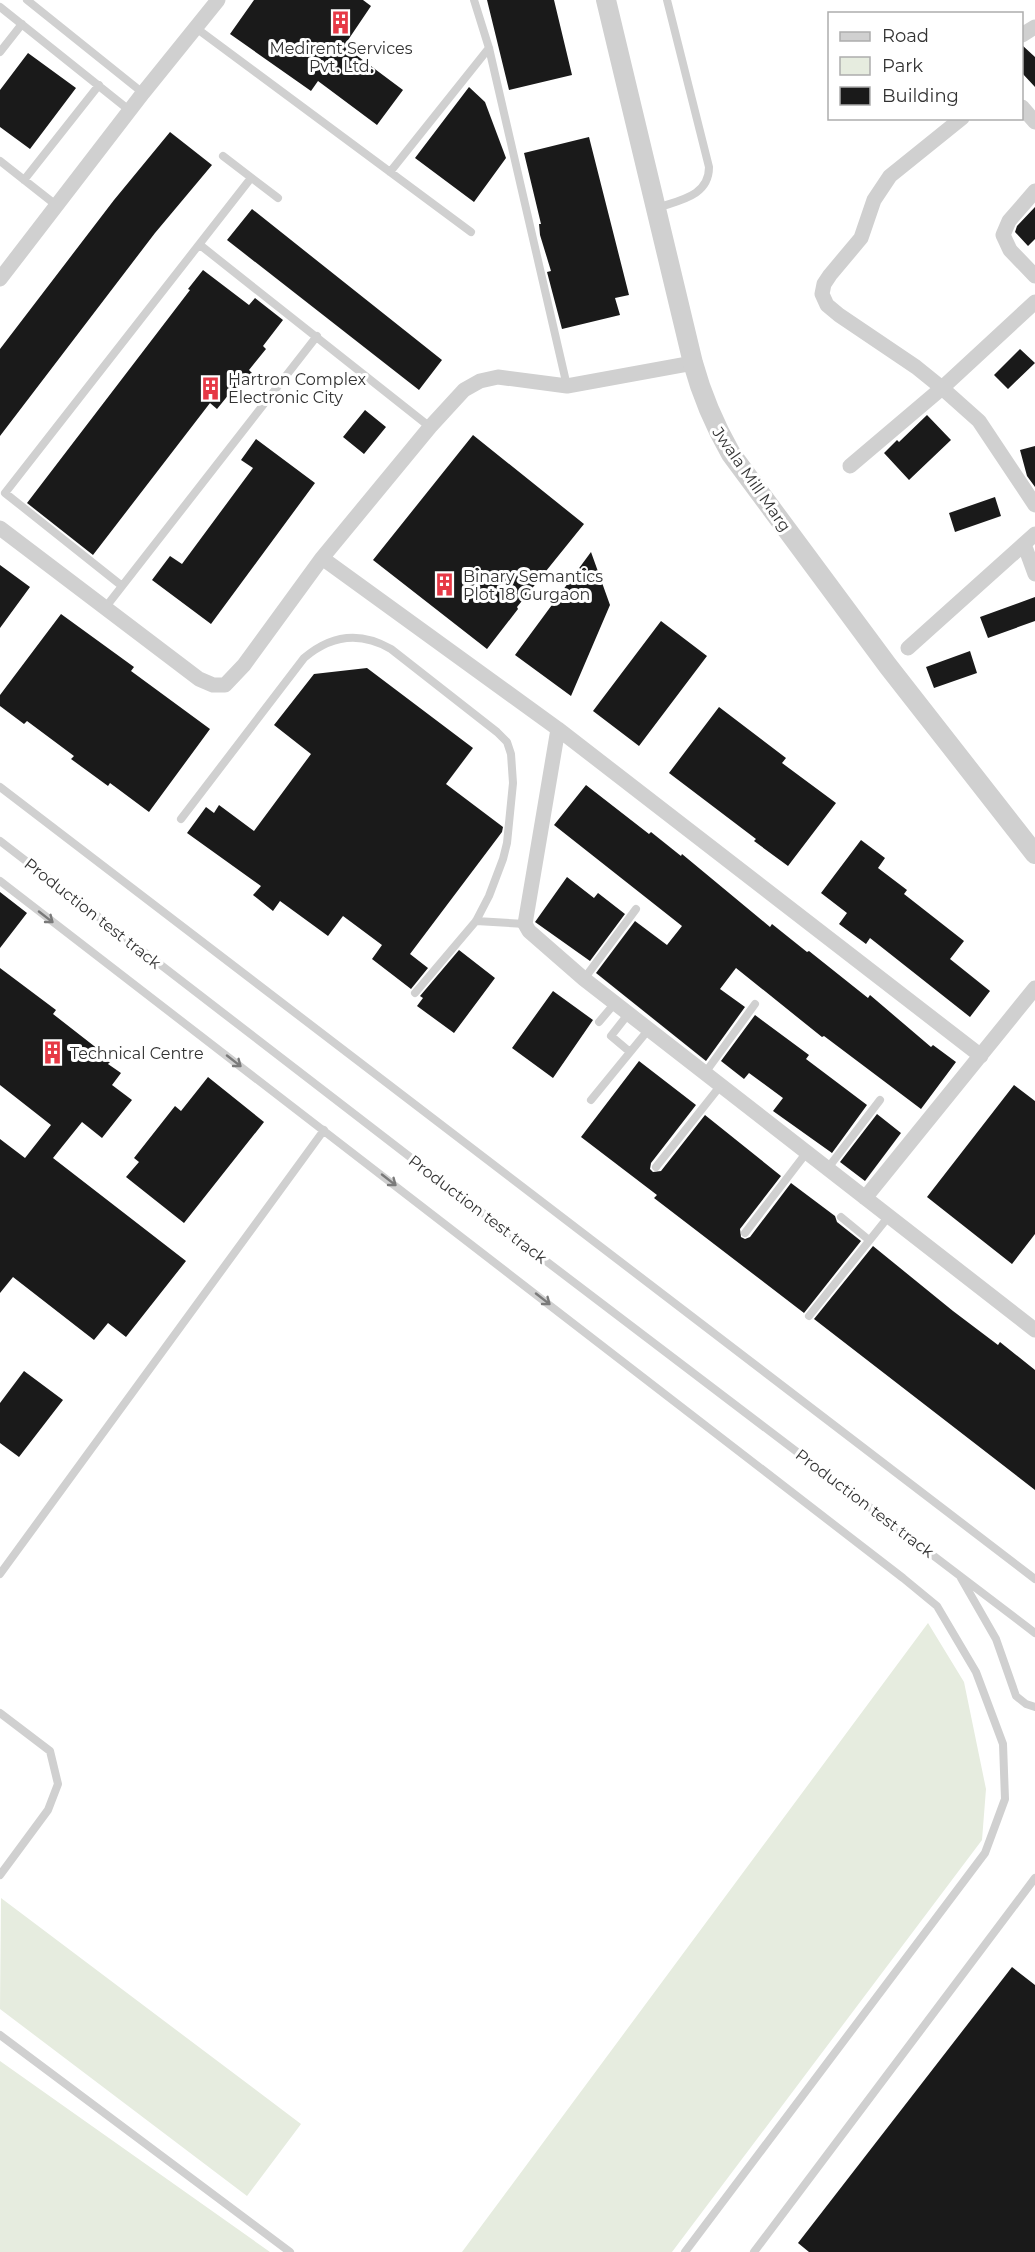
<svg xmlns="http://www.w3.org/2000/svg" width="1035" height="2252" viewBox="0 0 1035 2252" font-family="Montserrat,sans-serif">
	<style>
		.green { fill: #e6ecdf }
		.building { fill: #1a1a1a }
		.lines { fill: none; stroke-linecap: round; stroke-linejoin: round }
		.service { stroke: #d0d0d0; stroke-width: 8 }
		.minor { stroke: #d0d0d0; stroke-width: 15 }
		.tertiary { stroke: #d0d0d0; stroke-width: 20 }
		.oneway { stroke: #7a7a7a }
		.labels { text-anchor: middle; stroke-width: 6; stroke-linejoin: round; paint-order: stroke }
		.poi-label { font-size: 16px; fill: #333; stroke: #fff; text-anchor: start }
		.street-label { font-size: 16px; fill: #333; stroke: #fff }
	</style>
	<rect width="100%" height="100%" fill="#fff"/>
	<path class="green" d="M928,1623l36,59 22,107 -4,51 -310,412h-210z
		M1,1898l300,226 -54,72 -247,-187z
		M0,2061l270,191h-270z"/>
	<path class="building" d="M254,0h109l8,6 -27,40 59,44 -26,35 -59,-44 -7,10 -81,-57z
		M487,0h67l18,75 -63,15z
		M1022,45l13,12v30l-13,-14z
		M28,53l48,35 -46,61 -30,-22v-37z
		M469,87l16,15 21,56 -32,44 -59,-44z
		M170,132l42,33 -57,68 -155,203v-87l114,-149z
		M589,137l40,158 -14,3 5,17 -58,14 -15,-57 4,-1 -11,-36 -1,-11h2l-17,-71z
		M1035,207v32l-7,7 -13,-14 2,-6z
		M252,209l190,151 -23,30 -192,-150z
		M203,270l46,35 6,-7 28,22 -20,26 3,3 -17,21 3,3 -15,18 -3,-3 -17,21 -7,-6 -117,152 -66,-52 163,-213 -2,-1z
		M1020,349l15,14 -27,26 -14,-14z
		M365,410l21,17 -22,27 -21,-17z
		M927,415l24,25 -42,40 -25,-27 13,-13 2,2z
		M473,435l111,89 -67,83 1,2 -31,40 -114,-89z
		M256,439l59,44 -104,141 -59,-44 18,-24 12,8 71,-96 -12,-8z
		M1035,446v41l-8,-11 -7,-26z
		M995,497l6,19 -46,16 -6,-19z
		M591,552l19,53 -39,91 -56,-41z
		M0,565l30,22 -30,41z
		M1035,597v24l-47,17 -8,-21z
		M61,614l73,53 -3,4 79,58 -61,83 -39,-29 -2,3 -37,-27 3,-3 -47,-35 -3,3 -24,-18v-11z
		M661,621l46,35 -68,90 -46,-35z
		M970,651l7,22 -43,15 -8,-21z
		M367,668l106,80 -27,36 57,43 -1,5 -92,122 18,14 -17,21 -39,-30 10,-14 -39,-29 -15,20 -48,-35 -7,10 -20,-16 8,-9 -74,-53 19,-26 8,6 5,-8 35,26 57,-77 -37,-29 40,-51z
		M719,707l67,51 -4,5 54,40 -48,63 -34,-25 2,-2 -87,-66z
		M586,785l63,49 2,-2 30,24 1,-2 88,73 2,-3 35,28 2,-1 59,47 2,-3 61,52 2,-2 23,17 -35,47 -97,-73 -2,1 -86,-69 -16,21 25,18 -39,54 -110,-88 39,-52 32,24 15,-19 -128,-101z
		M861,840l24,18 -7,10 29,22 -3,4 60,47 -14,18 40,32 -20,26 -100,-79 -4,6 -27,-20 8,-11 -26,-20z
		M567,877l27,21 4,-5 27,21 -35,47 -55,-39z
		M0,892l27,21 -27,35z
		M459,950l36,28 -41,55 -37,-27 6,-8 -3,-2z
		M0,968l56,42 -3,4 59,46 -4,4 13,9 -9,12 20,15 -30,38 -20,-16 -29,36 133,103 -60,76 -18,-14 -14,17 -81,-63 -13,16v-154l25,19 26,-33 -51,-40z
		M553,991l40,29 -40,58 -41,-30z
		M755,1015l54,40 -3,4 61,46 -35,48 -59,-42 10,-13 -34,-25 -5,6 -23,-18z
		M639,1061l57,44 -45,58 -1,6 3,3 8,-1 44,-56 76,61 -41,53 1,8 4,2 5,-2 41,-54 44,33 2,6 24,19 -57,72 -150,-115 3,-3 -76,-58z
		M208,1077l56,45 -80,101 -58,-46 13,-15 -5,-4 41,-52 6,5z
		M1014,1085l21,16v133l-23,30 -85,-67z
		M877,1114l24,19 -36,48 -25,-19z
		M873,1246l80,65 45,34 2,-3 35,28v120l-221,-171z
		M24,1371l39,29 -44,57 -19,-14v-40z
		M1012,1967l23,18v267h-226l-11,-9z"/>
	<g class="lines">
		<path class="service" d="M27,0l116,93
			M474,0l15,48 78,338
			M0,7l129,103
			M196,28l275,204
			M0,52l22,-28
			M223,156l55,42
			M0,161l56,44
			M390,172l99,-124
			M24,180l75,-95
			M657,208c23,-8 52,-12 52,-41l-42,-167
			M200,245l230,182
			M122,586l-117,-93 246,-315
			M105,608l212,-272
			M0,787l1035,792
			M181,819l123,-161c27,-23 56,-27 87,-9l106,83 10,10 4,12 2,29 -6,60 -4,16 -14,37 -13,25 -61,72
			M0,841l471,363 564,429
			M0,881l903,697 34,28 39,66 27,72 2,55 -20,54 -300,399
			M476,921l49,3
			M584,979l52,-70
			M629,1013l-18,23 19,16
			M599,1022l16,-19
			M705,1073l50,-69
			M591,1100l58,-71
			M656,1167l65,-82
			M828,1168l52,-68
			M841,1217l28,23
			M745,1233l62,-81
			M809,1316l80,-100
			M0,1574l324,-444
			M961,1578l35,61 20,57 10,8 9,3
			M0,1713l50,38 8,33 -10,26 -48,65
			M0,2035l290,217
			M754,2252l281,-374"/>
		<path class="minor" d="M1022,35l13,-8
			M1022,107l13,15
			M962,118l-72,58 -16,24 -13,38 -31,37 -6,9 -2,10 5,11 12,10 77,52 26,21 37,33 56,84
			M1035,191l-26,30 -6,14 7,15 25,26
			M0,279l143,-186 75,-93
			M850,466l92,-78 93,-86
			M0,528l199,151 14,6h12l19,-20 78,-107 108,-131 34,-37 16,-9 18,-4 69,9 126,-23
			M1024,544l11,30
			M322,558l236,171 423,327
			M908,648l127,-114
			M558,729l-33,195 4,7 55,48 451,351
			M865,1198l170,-210"/>
		<path class="tertiary" d="M606,0l87,363c9,33 21,61 38,91l157,212 147,188"/>
	</g>
	<defs><path id="oneway-shaft" d="M-6 0H5M1.5-3L5.5 0L1.5 3" fill="none" stroke-width="1.6" stroke-linecap="round" stroke-linejoin="round" transform="scale(1.5)"/></defs>
	<g class="oneway">
		<use href="#oneway-shaft" transform="translate(46 917) rotate(38)"/>
		<use href="#oneway-shaft" transform="translate(234 1061) rotate(38)"/>
		<use href="#oneway-shaft" transform="translate(389 1180) rotate(38)"/>
		<use href="#oneway-shaft" transform="translate(543 1299) rotate(38)"/>
	</g>
	<defs>
		<symbol id="building-bare" viewBox="-9 -9 18 18"><path d="M-4-6H4V6H1V3H-1V6H-4ZM-2.5-4.3h1.7v1.8h-1.7ZM.8-4.3h1.7v1.8H.8ZM-2.5-1h1.7V.8h-1.7ZM.8-1h1.7V.8H.8Z" fill="#e63946" stroke="#fff" stroke-width="2.5" paint-order="stroke"/></symbol>
	</defs>
	<g fill-rule="evenodd">
		<use href="#building-bare" x="324" y="6" width="33" height="33"/>
		<use href="#building-bare" x="194" y="372" width="33" height="33"/>
		<use href="#building-bare" x="428" y="568" width="33" height="33"/>
		<use href="#building-bare" x="36" y="1036" width="33" height="33"/>
	</g>
	<g class="labels">
		<g class="poi-label">
			<text x="341" y="54" text-anchor="middle">Medirent Services<tspan x="341" dy="18">Pvt. Ltd.</tspan></text>
			<text x="228" y="385">Hartron Complex<tspan x="228" dy="18">Electronic City</tspan></text>
			<text x="463" y="582">Binary Semantics<tspan x="463" dy="18">Plot 18 Gurgaon</tspan></text>
			<text x="70" y="1059">Technical Centre</text>
		</g>
		<g class="street-label">
			<text transform="translate(752 479) rotate(55)" y="6">Jwala Mill Marg</text>
			<text transform="translate(93 913) rotate(38)" y="6">Production test track</text>
			<text transform="translate(478 1209) rotate(37)" y="6">Production test track</text>
			<text transform="translate(865 1503) rotate(37)" y="6">Production test track</text>
		</g>
	</g>
	<rect x="828" y="12" width="195" height="108" fill="#ffffff" stroke="#adadad" stroke-width="1.5"/>
	<rect x="840" y="32" width="30" height="9" fill="#d0d0d0" stroke="#adadad" stroke-width="1.5"/>
	<text x="882" y="42" font-size="18" fill="#333333">Road</text>
	<rect x="840" y="57" width="30" height="18" fill="#e6ecdf" stroke="#adadad" stroke-width="1.5"/>
	<text x="882" y="72" font-size="18" fill="#333333">Park</text>
	<rect x="840" y="87" width="30" height="18" fill="#1a1a1a" stroke="#adadad" stroke-width="1.5"/>
	<text x="882" y="102" font-size="18" fill="#333333">Building</text>
</svg>
